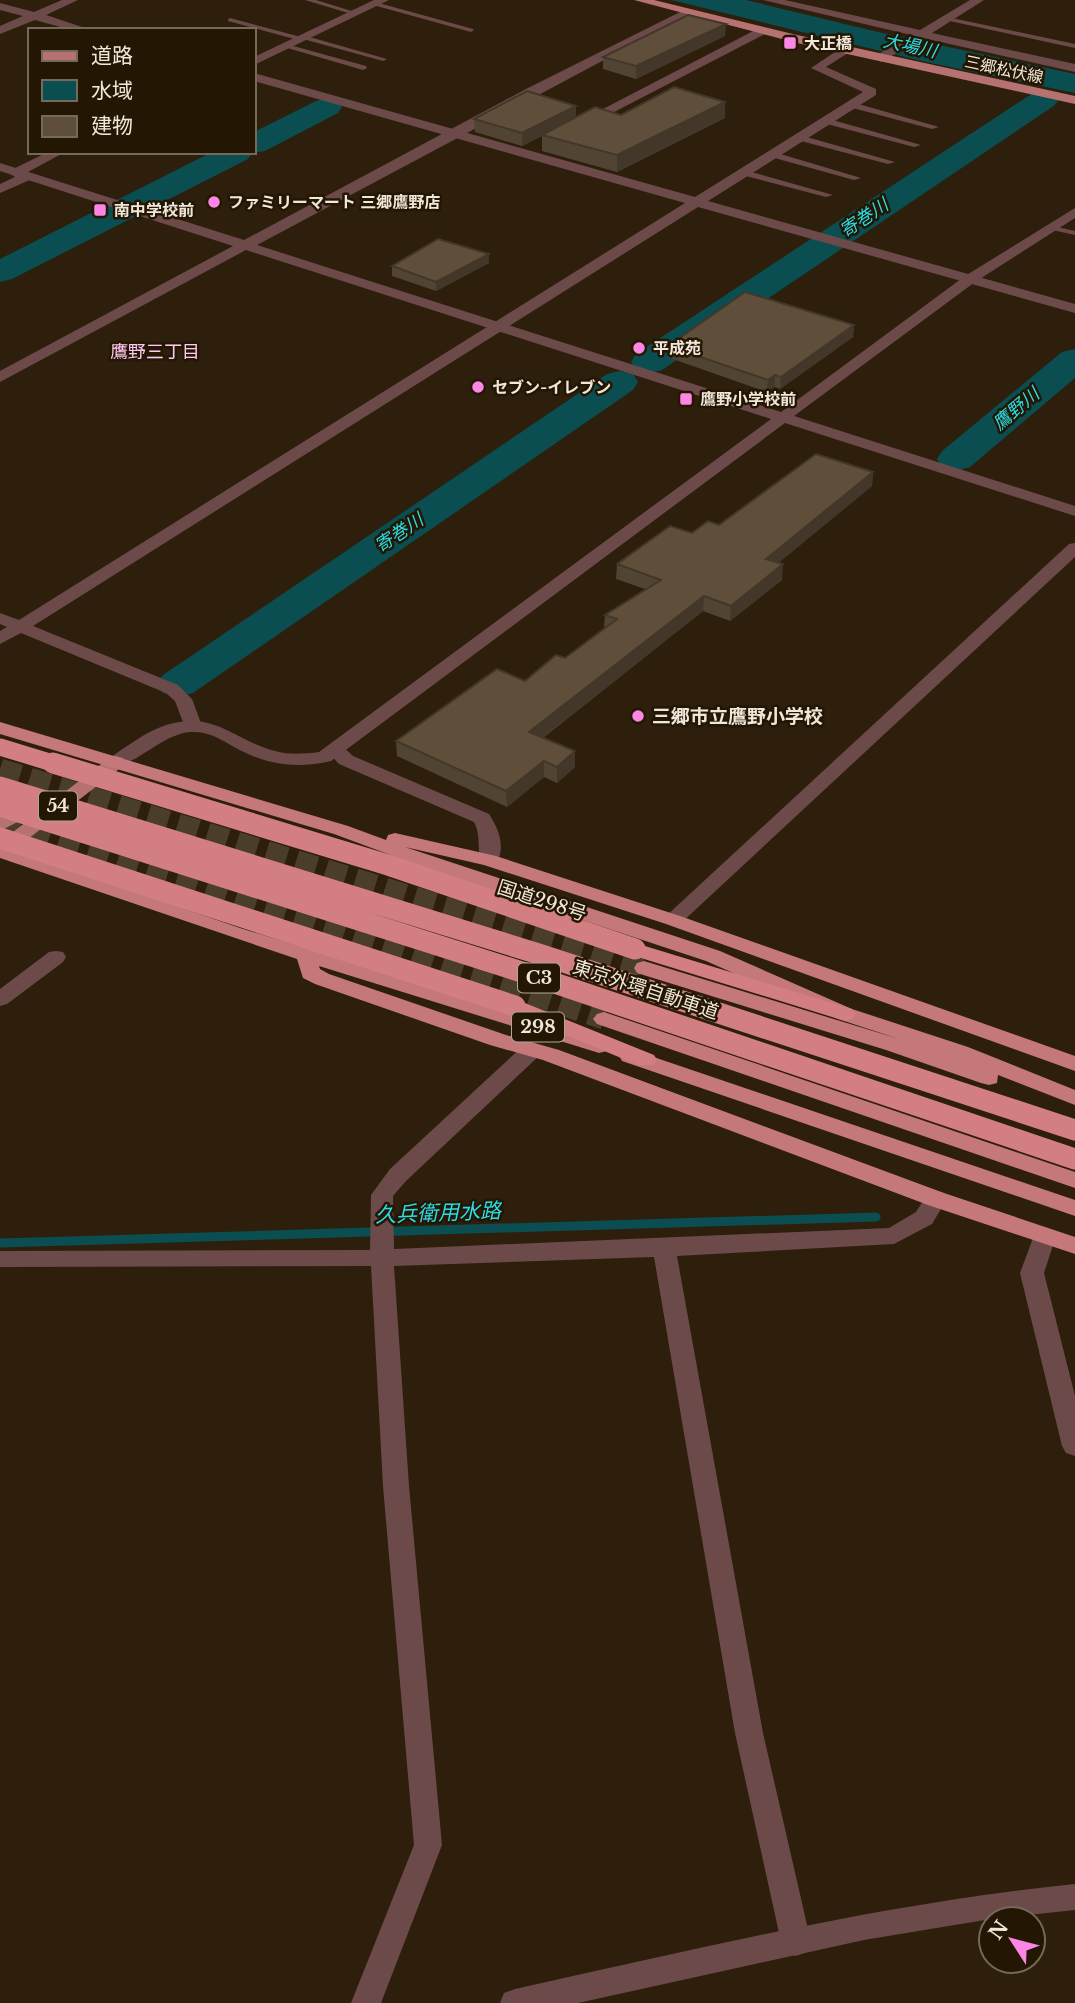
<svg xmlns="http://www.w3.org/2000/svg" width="1075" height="2003" viewBox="0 0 1075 2003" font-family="'Libre Baskerville','Noto Sans JP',serif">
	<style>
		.water { fill: #0a4e52 }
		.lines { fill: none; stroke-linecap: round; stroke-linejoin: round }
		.stream { stroke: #0a4e52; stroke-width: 9 }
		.river { fill: #0a4e52; fill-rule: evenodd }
		.trunk-tunnel { stroke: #4a3d2a; stroke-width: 21; stroke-dasharray: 21 10; stroke-linecap: butt }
		.service { fill: #6c4a4a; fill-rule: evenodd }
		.minor { fill: #6c4a4a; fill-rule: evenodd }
		.tertiary { fill: #6c4a4a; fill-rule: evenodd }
		.primary { fill: #b67171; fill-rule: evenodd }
		.trunk { fill: #c47879; fill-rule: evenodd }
		.motorway { fill: #d37f81; fill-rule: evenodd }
		.motorway-bridge-far1 { stroke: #d37f81; stroke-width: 17 }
		.motorway-bridge { stroke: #d37f81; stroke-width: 21 }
		.wall { fill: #524432 }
		.shaded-wall { fill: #423729 }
		.building { fill: #5f4f3a; stroke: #423729; stroke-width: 2 }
		.poi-dot { fill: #fc86e3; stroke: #231603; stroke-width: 2.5 }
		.labels { text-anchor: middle; stroke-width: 5; stroke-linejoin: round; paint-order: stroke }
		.far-poi-label { font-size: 16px; font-weight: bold; fill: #f0e7da; stroke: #231603; text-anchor: start }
		.far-street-label { font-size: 16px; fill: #f0e7da; stroke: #231603 }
		.far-water-label { font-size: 18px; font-style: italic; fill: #29dee9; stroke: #231603 }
		.far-neighbourhood-label { font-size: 18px; fill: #fec8f0; stroke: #231603 }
		.shield { fill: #231603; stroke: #b2a89a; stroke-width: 2 }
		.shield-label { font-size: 18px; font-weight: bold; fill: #f0e7da }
		.poi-label { font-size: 19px; font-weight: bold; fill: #f0e7da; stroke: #231603; text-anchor: start }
		.street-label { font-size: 19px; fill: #f0e7da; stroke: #231603 }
		.water-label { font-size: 21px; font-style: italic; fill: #29dee9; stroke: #231603 }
	</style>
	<rect width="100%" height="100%" fill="#2d1f0b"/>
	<path class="water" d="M671,0h75l132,32 197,42v19l-149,-31z"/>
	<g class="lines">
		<path class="stream" d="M0,1243l876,-26"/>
		<path class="river" d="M1044,90l11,3 4,6 -4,6 -393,265 -13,3 -13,-3 -5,-8 5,-8 397,-261z
			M327,98l11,3 4,6 -4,6 -73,38 -13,2 -4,6 -236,120 -12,3v-23l212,-107h42v-20l62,-31z
			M1075,349v29l-105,89 -14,4 -14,-4 -5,-8 5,-8 120,-99z
			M620,371l13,3 5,8 -5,8 -440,303 -15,4 -15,-4 -7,-9 7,-9 444,-301z"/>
		<path class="trunk-tunnel" d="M0,769l644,199
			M0,821l604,198"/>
		<path class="service" d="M305,0h11l42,13 -3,2z
			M375,2l98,27 1,1 -3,2 -98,-27v-2z
			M947,17l128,27v4l-130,-28v-2z
			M230,18l71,19 5,-1 81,23 -4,2 -80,-22 -5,1 -70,-19v-2z
			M286,44l80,22 1,2 -4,2 -79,-23v-2z
			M849,103h6l84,24 -7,2 -83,-22z
			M823,119h6l92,26 -7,2 -91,-24z
			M797,136h6l92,26 -7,2 -91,-24z
			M771,153h6l84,25 -7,2 -83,-23z
			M742,171h6l85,24 -7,2 -84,-22z
			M1048,225l27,6v4l-27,-6z"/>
		<path class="minor" d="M62,0h16l-32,15 45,15h-20l-36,-10 -35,14v-8l23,-10 -23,-6v-7l34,9z
			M374,0h15l-135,65v-8z
			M763,0h22l135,30 50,-30h14l-52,33 143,31v8l-152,-34 -42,24 -6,-4 2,-3 34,-20z
			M761,27l6,4 -2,3 -178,92 -5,1 -6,-4z
			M844,46l4,1v6l-22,14 50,22v6l-168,106 367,103v9l-377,-106 -665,419 145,59 14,14 10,27 -2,4h-14l-11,-29 -9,-8 -145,-60 -21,11v-13l7,-4 -7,-3v-11l19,7 666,-417 -431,-122v-8l441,124 168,-105 -52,-24z
			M48,152h17l-37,20 6,4 -2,3 -32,14v-9l15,-7 -6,-4 2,-3z
			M1075,543v14l-395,367h-14l-3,-4 3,-4 403,-372z
			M335,744l7,2 11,10 136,58c10,15 17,34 7,50h-14c-6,-12 0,-27 -8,-42l-135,-58 -13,-14z
			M56,951l7,1 3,5 -3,5 -56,42 -7,2v-17l49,-37z
			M532,1043l8,2 3,5 -3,5 -134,126 -13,15 1,53 495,-21 27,-16 12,-19 8,-2 8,2 3,6 -15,25 -38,20 -217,12 86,477 48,209 -4,10 -11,4 -11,-4 -4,-10 -46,-209 -81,-476 -260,9 15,220 33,359 -61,158h-30l63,-158 -31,-359 -12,-220 -371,1v-16l370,-1 1,-55 19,-26 134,-124z"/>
		<path class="tertiary" d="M684,10l10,2 -437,233 524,167 184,-136 110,-68v10l-100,64 -181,134 281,90v10l-290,-93 -454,338c-29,7 -58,5 -85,-8 -18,-8 -33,-22 -54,-21 -29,0 -61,39 -83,34l-2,-4 2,-4c19,-12 36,-26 57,-33 49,-15 67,15 109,26 14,4 29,3 44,1l452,-333 -525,-169 -246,132v-11l233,-125 -233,-75v-8l244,77 282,-151z
			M1044,1228l8,2 4,6 -12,37 31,123v60l-9,-3 -4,-7 -42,-173 16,-43z
			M1075,1884v26l-84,9 -127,21 -286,63h-78l4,-10 11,-4c186,-41 370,-86 560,-105z"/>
		<path class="primary" d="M634,0h20l143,35 278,61v8l-278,-61z
			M116,756l7,2 2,4 -2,4 -116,89 -7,2v-15l109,-84z
			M34,800l10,6 -3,4 -41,21v-14z"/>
		<path class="trunk" d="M0,722l348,104 38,14 2,-5 7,-2 101,23 184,60 395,140v15l-409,-147 -182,-59 -79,-18 315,104 132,58 116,38 107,43v15l-77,-30 -1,8 -8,2 -8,-2 -95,-33 -249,-77 -3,-5 3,-5 7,-2 255,78 -61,-20 -132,-58 -275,-91 -97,-36 -334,-100z
			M0,845l240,83 367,113 3,5 -3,5 -8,2 -280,-87 1,3 9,5 177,61 53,15 385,143 131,44v17l-147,-49 -385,-145 -53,-15 -175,-61 -12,-6 -6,-19 -297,-101z
			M604,1012l471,160v16l-478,-164 -4,-5 4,-5z
			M630,1049l445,151v16l-453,-155 -3,-5 3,-5z"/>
		<path class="motorway" d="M635,943l217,66 4,5 -4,5 -7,2 -217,-67 -3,-5 3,-5z
			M515,999l139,56 3,5 -3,5h-16l-130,-54 -4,-5 4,-5z"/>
		<path class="motorway-bridge-far1" d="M0,747l59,18"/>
		<path class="motorway-bridge" d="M53,763l335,102 247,84
			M0,787l542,168 533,175
			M0,806l528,168 547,185
			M0,838l515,168"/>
	</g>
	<path class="wall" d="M725,36l-89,43 -33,-10v-12z
		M576,106v11l45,-2 104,3 -108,54 -75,-21v-15l-20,10 -47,-14 -1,-13z
		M489,263l-53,28 -44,-15v-10z
		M854,325l-1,12 -73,52 -5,-2 -8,5 -100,-35 1,-11z
		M873,472l-1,14 -94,77 4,17 -52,41 -27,-10 -160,127 32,29 -18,16 -13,-6 -37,30 -110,-51 -1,-15 129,-60 40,-23 39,-30 1,-13 40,-26 -29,-10 1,-15 75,-31 27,-8z"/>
	<path class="shaded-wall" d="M726,24l-1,12 -89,43v-13z
		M725,102v16l-108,54v-17z
		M576,106v12l-54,28v-13z
		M489,254v9l-53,28v-9z
		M854,325l-1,12 -73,52 1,-12z
		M775,375v12l-8,5 1,-12z
		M873,472l-1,14 -107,88 1,-15z
		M783,564l-1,16 -52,41 1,-15z
		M704,596l-1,15 -174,137v-16z
		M575,751v16l-18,16v-16z
		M544,761v16l-37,30 -1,-16z"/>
	<path class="building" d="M688,15l38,9 -90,42 -33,-9z
		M674,87l51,15 -108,53 -75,-20 53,-28 26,8z
		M527,91l49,15 -54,27 -48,-14z
		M438,239l51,15 -53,28 -44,-16z
		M745,292l109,33 -73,52 -6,-2 -7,5 -100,-34z
		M816,454l57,18 -107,87 17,5 -52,42 -27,-10 -175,136 46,19 -18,16 -13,-6 -38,30 -110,-50 101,-72 28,12 31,-26 9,3 52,-39 -12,-4 56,-35 -44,-16 53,-38 22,7 16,-12 11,4z"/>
	<g class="poi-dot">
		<rect x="783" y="36" width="14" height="14" rx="3.5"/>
		<circle cx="214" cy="202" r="7"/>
		<rect x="93" y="203" width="14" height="14" rx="3.5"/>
		<circle cx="639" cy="348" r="7"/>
		<circle cx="478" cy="387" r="7"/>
		<rect x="679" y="392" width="14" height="14" rx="3.5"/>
		<circle cx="638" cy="716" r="7"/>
	</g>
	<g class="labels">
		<g class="far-poi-label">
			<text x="804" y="49">大正橋</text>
			<text x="228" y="208">ファミリーマート 三郷鷹野店</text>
			<text x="114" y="216">南中学校前</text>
			<text x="653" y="354">平成苑</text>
			<text x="492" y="393">セブン-イレブン</text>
			<text x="700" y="405">鷹野小学校前</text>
		</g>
		<g class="far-street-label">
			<text transform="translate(1004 69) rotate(12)" y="6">三郷松伏線</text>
		</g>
		<g class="far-water-label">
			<text transform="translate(910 46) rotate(12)" y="6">大場川</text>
			<text transform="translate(864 218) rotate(-34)" y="6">寄巻川</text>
			<text transform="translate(1016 409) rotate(-40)" y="6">鷹野川</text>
			<text transform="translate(399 533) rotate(-34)" y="6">寄巻川</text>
		</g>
		<g class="far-neighbourhood-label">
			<text x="155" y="358">鷹野三丁目</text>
		</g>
		<g class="shield">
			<rect x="39" y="791.5" width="38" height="29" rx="5"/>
			<rect x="518" y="963.5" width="42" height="29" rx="5"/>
			<rect x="512" y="1012.5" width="52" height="29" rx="5"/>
		</g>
		<g class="shield-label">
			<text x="58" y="812">54</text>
			<text x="539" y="984">C3</text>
			<text x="538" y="1033">298</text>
		</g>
		<g class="poi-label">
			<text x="652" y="723">三郷市立鷹野小学校</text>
		</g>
		<g class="street-label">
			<text transform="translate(542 900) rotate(18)" y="7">国道298号</text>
			<text transform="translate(646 989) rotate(18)" y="7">東京外環自動車道</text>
		</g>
		<g class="water-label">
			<text transform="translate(438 1213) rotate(-2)" y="7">久兵衛用水路</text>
		</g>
	</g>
	<rect x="28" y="28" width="228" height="126" fill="#231603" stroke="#756a59" stroke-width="2"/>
	<rect x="42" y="51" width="35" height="10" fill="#b67171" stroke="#756a59" stroke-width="2"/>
	<text x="91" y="63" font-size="21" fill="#f0e7da">道路</text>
	<rect x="42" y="80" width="35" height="21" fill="#0a4e52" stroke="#756a59" stroke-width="2"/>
	<text x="91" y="98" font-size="21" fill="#f0e7da">水域</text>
	<rect x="42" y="116" width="35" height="21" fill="#5f4f3a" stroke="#756a59" stroke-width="2"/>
	<text x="91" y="133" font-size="21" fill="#f0e7da">建物</text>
	<g transform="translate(1012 1940) rotate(306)"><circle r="33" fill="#231603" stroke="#756a59" stroke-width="2"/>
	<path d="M0-5L12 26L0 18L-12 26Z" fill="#fc86e3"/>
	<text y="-10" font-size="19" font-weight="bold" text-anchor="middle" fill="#f0e7da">N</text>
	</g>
</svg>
